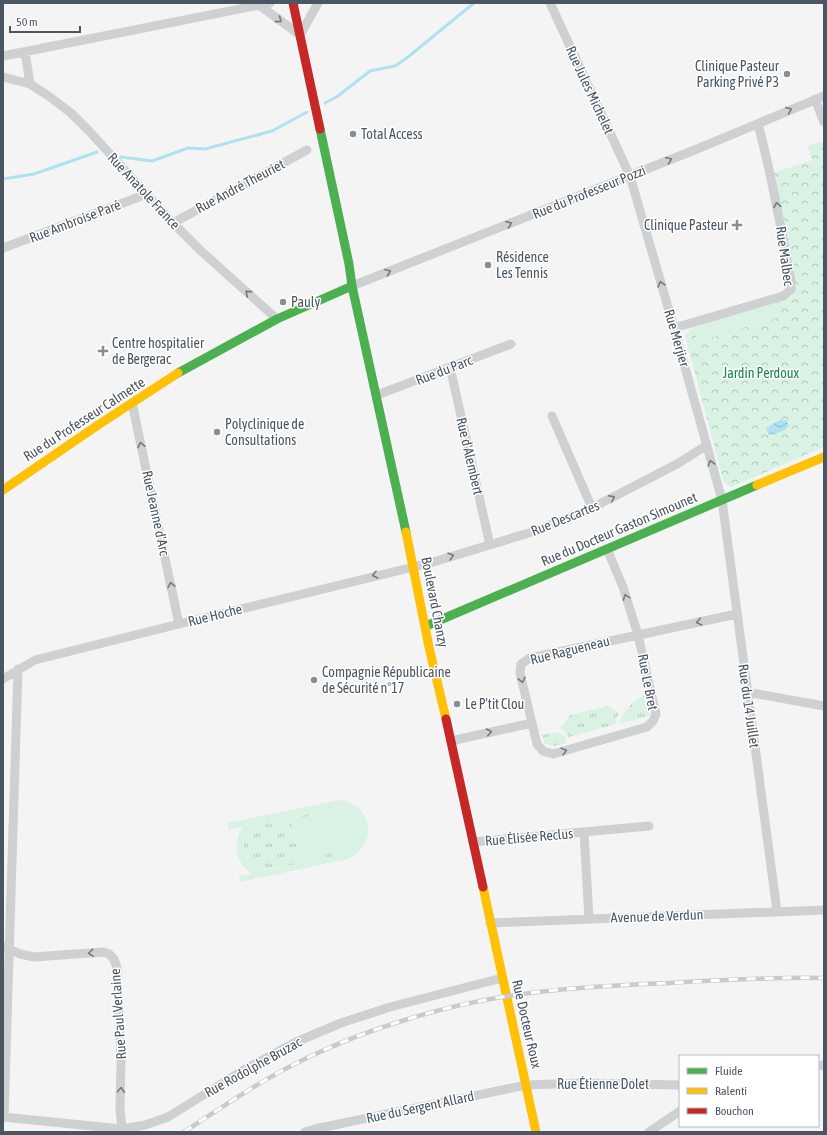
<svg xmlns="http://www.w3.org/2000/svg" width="827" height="1135" viewBox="0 0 827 1135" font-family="'Asap Condensed',sans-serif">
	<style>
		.grass { fill: url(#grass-tufts) }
		.forest { fill: url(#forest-crowns) }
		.pitch { fill: #d9f2e3; fill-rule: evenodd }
		.water { fill: url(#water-waves) }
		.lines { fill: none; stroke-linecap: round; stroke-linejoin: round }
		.stream { stroke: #aee2f0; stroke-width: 3 }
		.street { stroke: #ced0d2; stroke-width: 9 }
		.fast { stroke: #4caf50; stroke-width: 9 }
		.slow { stroke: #ffc107; stroke-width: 9 }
		.jam { stroke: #c62828; stroke-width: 9 }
		.rail-casing { stroke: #c9cacc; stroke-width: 4.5 }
		.rail { stroke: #fff; stroke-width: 3; stroke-dasharray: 9; stroke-linecap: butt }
		.oneway { stroke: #727b83 }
		.poi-dot { fill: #868d94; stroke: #fff; stroke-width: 1.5 }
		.labels { text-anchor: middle; stroke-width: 3; stroke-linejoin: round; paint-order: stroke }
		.poi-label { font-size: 14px; fill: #4a5661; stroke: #fff; text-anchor: start }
		.street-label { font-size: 14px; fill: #4a5661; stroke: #fff }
		.park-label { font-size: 14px; fill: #17864f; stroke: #fff }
	</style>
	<defs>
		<pattern id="grass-tufts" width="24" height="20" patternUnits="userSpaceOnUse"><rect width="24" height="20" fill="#d9f2e3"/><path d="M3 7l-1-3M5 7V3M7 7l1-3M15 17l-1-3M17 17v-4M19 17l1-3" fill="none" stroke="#b2c7bb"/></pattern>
		<pattern id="forest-crowns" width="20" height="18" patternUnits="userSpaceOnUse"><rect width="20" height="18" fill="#d9f2e3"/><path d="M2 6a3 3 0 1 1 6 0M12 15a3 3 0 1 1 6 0" fill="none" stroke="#b2c7bb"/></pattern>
		<pattern id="water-waves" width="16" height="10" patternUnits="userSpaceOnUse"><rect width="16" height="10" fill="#aee2f0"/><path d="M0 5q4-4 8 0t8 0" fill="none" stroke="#90bac6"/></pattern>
	</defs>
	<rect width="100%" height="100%" fill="#f4f4f4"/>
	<path class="grass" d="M645,695l5,21 -31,8c4,-12 14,-24 26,-29z
		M608,706l11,7 -3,5v6l-47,13 -9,-9 10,-13z
		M559,732l6,5 1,6 -12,3 -9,-2 -3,-9z
		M340,807l6,1 -55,12 63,28c-3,2 -5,4 -8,5 -12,4 -75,18 -85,16 -9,-2 -17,-10 -18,-20 -1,-10 4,-17 12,-23z"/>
	<path class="forest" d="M824,141v306l-93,40 -7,-4 -39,-147 8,-9 98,-30 5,-7 -23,-117 39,-13 -4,-14z"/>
	<path class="pitch" d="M775,303l4,14 -81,25 -5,-14z
		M339,800c34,4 40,45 9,59l-108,23 -1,-6 13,-2c-17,-12 -20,-30 -9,-47l-14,3 -2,-7zM340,807l5,1 -54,12 8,40 54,-12c-8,8 -73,21 -87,22 -25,-2 -30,-30 -11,-44z"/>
	<path class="water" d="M782,419l1,2 3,-1 3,6 -3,2v1l-13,6 -1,-1 -3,1 -3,-7 3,-1v-1z"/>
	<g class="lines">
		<path class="stream" d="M325,103l13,-7 32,-25 25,-5 13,-9 66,-54
			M121,157l31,4 36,-13 17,1 67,-18 35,-19
			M3,179l31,-5 63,-22"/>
		<path class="street" d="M550,3l80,173 44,152 48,172 55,411
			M259,5l41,30 18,-32
			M25,52l5,32
			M3,56l267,-53
			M3,77l27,7 20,13 21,16 18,18 84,92 28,28 76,68
			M815,99l9,23
			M173,223l134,-73
			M3,248l144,-54
			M352,286l345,-137 127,-53
			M674,328l109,-32 8,-6v-9c-10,-52 -19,-105 -33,-157
			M450,367l40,178
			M377,395l134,-51
			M132,403l47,221
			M552,416l40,92
			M607,549l16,38 15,48 18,79 -3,7 -6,6 -94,27 -10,-3 -6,-7 -17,-71 1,-9 9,-6 207,-44
			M3,679l32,-19 144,-36 251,-61 102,-31 56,-22 89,-46 30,-19
			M747,692l77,14
			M451,741l81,-18
			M584,832l5,87
			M473,842l176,-16
			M490,923l334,-13
			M3,946l17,8 14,3 69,-5 6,2 5,5 3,9 4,93 -1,47 2,21
			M818,1066l6,-1
			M3,1117l119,12 23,-4 23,-8 74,-46 54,-29 45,-19 49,-16 112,-29
			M4,1117l14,-448
			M305,1132l10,-3 211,-44 56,-2 98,2
			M649,1132l31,-21"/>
		<path class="fast" d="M320,129l29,135 3,22 54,246
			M178,373l99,-54 75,-33
			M426,626l331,-141"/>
		<path class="slow" d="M757,485l67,-28
			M3,490l95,-65 80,-52
			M406,532l23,115 17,72
			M483,887l53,245"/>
		<path class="jam" d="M293,3l27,126
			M446,719l37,168"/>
		<defs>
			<path id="rail" d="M184,1132c41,-27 82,-55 127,-76 59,-28 132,-50 197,-60 53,-8 107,-11 161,-13 52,-3 103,-6 155,-5"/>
		</defs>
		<use href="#rail" class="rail-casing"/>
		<use href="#rail" class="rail"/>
	</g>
	<defs><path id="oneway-chevron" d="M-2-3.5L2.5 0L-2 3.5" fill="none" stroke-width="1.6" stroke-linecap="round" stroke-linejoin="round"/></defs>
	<g class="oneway">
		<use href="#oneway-chevron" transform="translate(279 20) rotate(37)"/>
		<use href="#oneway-chevron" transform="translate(789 110) rotate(-23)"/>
		<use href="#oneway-chevron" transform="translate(669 160) rotate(-22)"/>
		<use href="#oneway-chevron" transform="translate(777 205) rotate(-101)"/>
		<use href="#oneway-chevron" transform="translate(509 224) rotate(-22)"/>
		<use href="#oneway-chevron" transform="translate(388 272) rotate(-22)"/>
		<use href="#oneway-chevron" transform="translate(661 284) rotate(-106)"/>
		<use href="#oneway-chevron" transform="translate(248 293) rotate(-139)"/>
		<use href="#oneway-chevron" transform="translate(141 445) rotate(-102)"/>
		<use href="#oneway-chevron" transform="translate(711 463) rotate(-105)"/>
		<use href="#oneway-chevron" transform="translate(612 498) rotate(-27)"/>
		<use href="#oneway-chevron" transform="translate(451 556) rotate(-16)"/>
		<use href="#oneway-chevron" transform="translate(375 575) rotate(166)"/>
		<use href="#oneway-chevron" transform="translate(171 585) rotate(-102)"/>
		<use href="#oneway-chevron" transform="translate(626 597) rotate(-108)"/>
		<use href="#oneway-chevron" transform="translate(699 622) rotate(168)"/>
		<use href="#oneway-chevron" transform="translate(522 680) rotate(77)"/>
		<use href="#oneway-chevron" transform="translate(489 732) rotate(-13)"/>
		<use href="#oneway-chevron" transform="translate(564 751) rotate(-16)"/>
		<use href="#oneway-chevron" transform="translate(91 953) rotate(175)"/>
		<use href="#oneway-chevron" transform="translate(121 1090) rotate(-87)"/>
	</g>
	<g class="poi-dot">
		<circle cx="787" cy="74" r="4"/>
		<circle cx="353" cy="134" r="4"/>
		<path d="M735 219h4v4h4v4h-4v4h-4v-4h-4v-4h4z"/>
		<circle cx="488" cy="265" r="4"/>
		<circle cx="283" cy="302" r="4"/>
		<path d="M101 345h4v4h4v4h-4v4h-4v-4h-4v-4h4z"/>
		<circle cx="217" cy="432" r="4"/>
		<circle cx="314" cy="680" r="4"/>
		<circle cx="457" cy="704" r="4"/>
	</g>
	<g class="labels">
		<g class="poi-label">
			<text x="779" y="71" text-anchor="end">Clinique Pasteur<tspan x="779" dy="16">Parking Privé P3</tspan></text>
			<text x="361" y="139">Total Access</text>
			<text x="728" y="230" text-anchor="end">Clinique Pasteur</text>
			<text x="496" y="262">Résidence<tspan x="496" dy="16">Les Tennis</tspan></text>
			<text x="291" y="307">Pauly</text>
			<text x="112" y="348">Centre hospitalier<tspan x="112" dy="16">de Bergerac</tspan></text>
			<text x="225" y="429">Polyclinique de<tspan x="225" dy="16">Consultations</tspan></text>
			<text x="322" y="677">Compagnie Républicaine<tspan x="322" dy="16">de Sécurité n°17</tspan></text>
			<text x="465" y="709">Le P'tit Clou</text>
		</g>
		<g class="street-label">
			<text transform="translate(590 90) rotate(65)" y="5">Rue Jules Michelet</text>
			<text transform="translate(240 186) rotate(-28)" y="5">Rue André Theuriet</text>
			<text transform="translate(144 191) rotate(47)" y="5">Rue Anatole France</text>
			<text transform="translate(589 192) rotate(-22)" y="5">Rue du Professeur Pozzi</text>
			<text transform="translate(75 221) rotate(-21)" y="5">Rue Ambroise Paré</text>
			<text transform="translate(785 256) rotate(82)" y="5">Rue Malbec</text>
			<text transform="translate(677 338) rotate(74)" y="5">Rue Merjier</text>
			<text transform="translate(444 370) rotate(-21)" y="5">Rue du Parc</text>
			<text transform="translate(84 419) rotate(-33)" y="5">Rue du Professeur Calmette</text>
			<text transform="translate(470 456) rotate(77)" y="5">Rue d'Alembert</text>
			<text transform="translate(156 513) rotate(78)" y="5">Rue Jeanne d'Arc</text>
			<text transform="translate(565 518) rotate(-22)" y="5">Rue Descartes</text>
			<text transform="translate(619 529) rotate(-23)" y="5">Rue du Docteur Gaston Simounet</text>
			<text transform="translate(435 602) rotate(79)" y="5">Boulevard Chanzy</text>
			<text transform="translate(215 615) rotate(-14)" y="5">Rue Hoche</text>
			<text transform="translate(570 650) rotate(-14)" y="5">Rue Ragueneau</text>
			<text transform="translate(648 682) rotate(79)" y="5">Rue Le Bret</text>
			<text transform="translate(749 706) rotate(82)" y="5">Rue du 14 Juillet</text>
			<text transform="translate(529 837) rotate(-5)" y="5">Rue Élisée Reclus</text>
			<text transform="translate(657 916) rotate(-2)" y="5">Avenue de Verdun</text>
			<text transform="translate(118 1014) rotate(-94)" y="5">Rue Paul Verlaine</text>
			<text transform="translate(527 1024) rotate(77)" y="5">Rue Docteur Roux</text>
			<text transform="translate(253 1067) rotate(-29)" y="5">Rue Rodolphe Bruzac</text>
			<text x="603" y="1089">Rue Étienne Dolet</text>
			<text transform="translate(420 1107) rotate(-12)" y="5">Rue du Sergent Allard</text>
		</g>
		<g class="park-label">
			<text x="761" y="378">Jardin Perdoux</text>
		</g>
	</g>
	<rect width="827" height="1135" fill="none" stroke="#4a5661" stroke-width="8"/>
	<rect x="679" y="1055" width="140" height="72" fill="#ffffff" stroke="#b7bbc0"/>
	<rect x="687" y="1068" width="20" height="6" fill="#4caf50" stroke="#b7bbc0"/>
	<text x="715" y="1075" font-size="12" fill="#4a5661">Fluide</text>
	<rect x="687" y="1088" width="20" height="6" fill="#ffc107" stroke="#b7bbc0"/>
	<text x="715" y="1095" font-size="12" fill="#4a5661">Ralenti</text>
	<rect x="687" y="1108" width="20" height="6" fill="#c62828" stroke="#b7bbc0"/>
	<text x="715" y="1115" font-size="12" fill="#4a5661">Bouchon</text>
	<path d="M10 26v6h70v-6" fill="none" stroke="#4a5661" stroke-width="2"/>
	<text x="16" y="26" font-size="12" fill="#4a5661" stroke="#ffffff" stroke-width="3" paint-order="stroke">50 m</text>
</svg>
